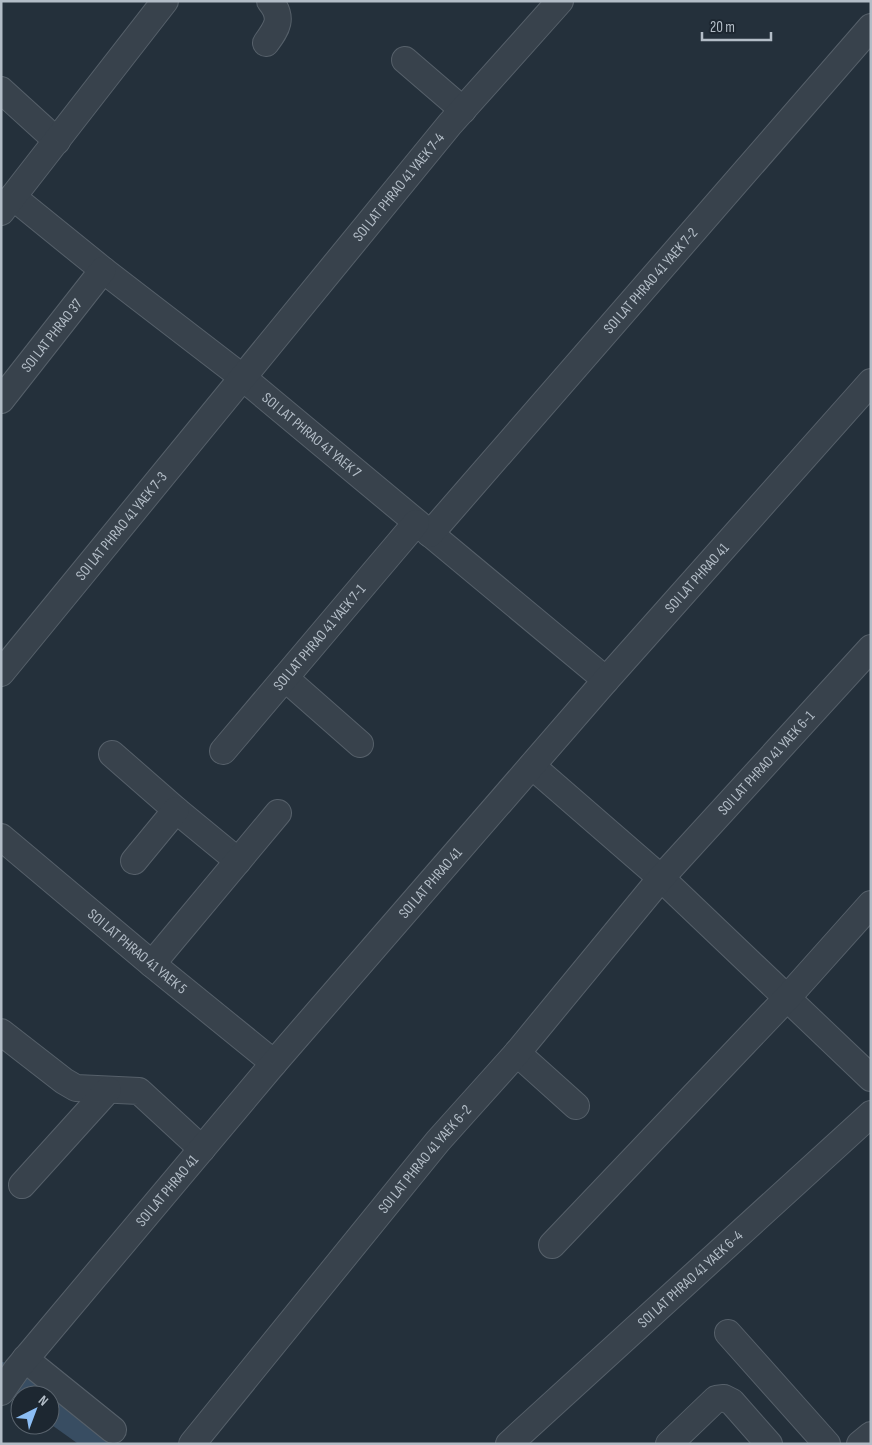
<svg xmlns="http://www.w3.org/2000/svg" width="872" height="1445" viewBox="0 0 872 1445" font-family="'Sofia Sans Condensed',sans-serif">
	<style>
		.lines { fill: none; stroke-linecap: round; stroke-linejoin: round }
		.canal { stroke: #384d62; stroke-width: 24 }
		.minor-casing { stroke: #56606a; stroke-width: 28 }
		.minor { stroke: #38424c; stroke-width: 26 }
		.labels { text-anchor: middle; stroke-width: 5; stroke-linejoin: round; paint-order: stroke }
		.street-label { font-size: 15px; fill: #b3bdc7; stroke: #1d2731 }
	</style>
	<rect width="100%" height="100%" fill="#24303b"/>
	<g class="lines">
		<path class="canal" d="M1,1374l30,21
			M50,1409l49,35"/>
		<defs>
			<g id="minor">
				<path d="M266,43c11,-15 18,-25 4,-42"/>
				<path d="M405,60l58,50"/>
				<path d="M1,90l56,51"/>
				<path id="s1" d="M13,197l90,73 139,107 364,303"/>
				<path d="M1,212l164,-211"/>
				<path id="s2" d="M1,400l102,-130"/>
				<path id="s3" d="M430,534l441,-507"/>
				<path id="s4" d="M1,673l449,-549 110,-123"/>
				<path d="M285,678l75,66"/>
				<path id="s5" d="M223,751l193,-228"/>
				<path d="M112,754l64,56 62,51"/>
				<path d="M532,766l129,112 210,200"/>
				<path id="s6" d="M1,837l151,127 122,99"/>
				<path d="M134,861l42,-51"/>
				<path d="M152,964l126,-151"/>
				<path d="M1,1032l63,49 12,7 63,3 63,58"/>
				<path d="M517,1053l59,53"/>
				<path d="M22,1185l86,-95"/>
				<path d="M552,1245l235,-247 84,-94"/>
				<path d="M728,1333l99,111"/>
				<path d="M25,1359l88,71"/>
				<path id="s7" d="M1,1392l16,-23 257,-306 332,-383 265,-298"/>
				<path id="s8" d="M192,1444l246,-303 79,-88 144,-175 210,-230"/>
				<path id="s9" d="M509,1444l362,-330"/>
				<path d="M669,1444l47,-45 8,-1 8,4 37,42"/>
				<path d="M860,1444l11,-9"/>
			</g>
		</defs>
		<use href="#minor" class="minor-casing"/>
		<use href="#minor" class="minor"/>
	</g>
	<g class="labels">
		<g class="street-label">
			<text dy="5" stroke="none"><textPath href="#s4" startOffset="628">SOI LAT PHRAO 41 YAEK 7-4</textPath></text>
			<text dy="5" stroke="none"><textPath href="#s3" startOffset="336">SOI LAT PHRAO 41 YAEK 7-2</textPath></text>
			<text dy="5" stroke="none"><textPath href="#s2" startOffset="82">SOI LAT PHRAO 37</textPath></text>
			<text dy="5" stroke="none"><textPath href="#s1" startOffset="382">SOI LAT PHRAO 41 YAEK 7</textPath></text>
			<text dy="5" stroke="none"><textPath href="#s4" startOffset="190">SOI LAT PHRAO 41 YAEK 7-3</textPath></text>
			<text dy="5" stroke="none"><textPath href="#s7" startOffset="1071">SOI LAT PHRAO 41</textPath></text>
			<text dy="5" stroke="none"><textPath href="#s5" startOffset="149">SOI LAT PHRAO 41 YAEK 7-1</textPath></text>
			<text dy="5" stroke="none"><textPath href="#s8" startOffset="891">SOI LAT PHRAO 41 YAEK 6-1</textPath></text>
			<text dy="5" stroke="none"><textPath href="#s7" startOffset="666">SOI LAT PHRAO 41</textPath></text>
			<text dy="5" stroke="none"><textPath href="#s6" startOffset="178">SOI LAT PHRAO 41 YAEK 5</textPath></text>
			<text dy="5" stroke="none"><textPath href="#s8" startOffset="368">SOI LAT PHRAO 41 YAEK 6-2</textPath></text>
			<text dy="5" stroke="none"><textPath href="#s7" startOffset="261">SOI LAT PHRAO 41</textPath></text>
			<text dy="5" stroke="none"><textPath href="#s9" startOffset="245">SOI LAT PHRAO 41 YAEK 6-4</textPath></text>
		</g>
	</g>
	<rect width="872" height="1445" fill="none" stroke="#b3bdc7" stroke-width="5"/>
	<g transform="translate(35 1410) rotate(42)"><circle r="24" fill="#1d2731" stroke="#59636d"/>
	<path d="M0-4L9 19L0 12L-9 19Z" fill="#8bbdf4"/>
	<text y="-8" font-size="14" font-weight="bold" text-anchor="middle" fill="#b3bdc7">N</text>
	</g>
	<path d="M702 32v8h69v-8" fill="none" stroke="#b3bdc7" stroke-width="2.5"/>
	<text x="710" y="32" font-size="15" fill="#b3bdc7" stroke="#1d2731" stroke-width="4" paint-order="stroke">20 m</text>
</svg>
